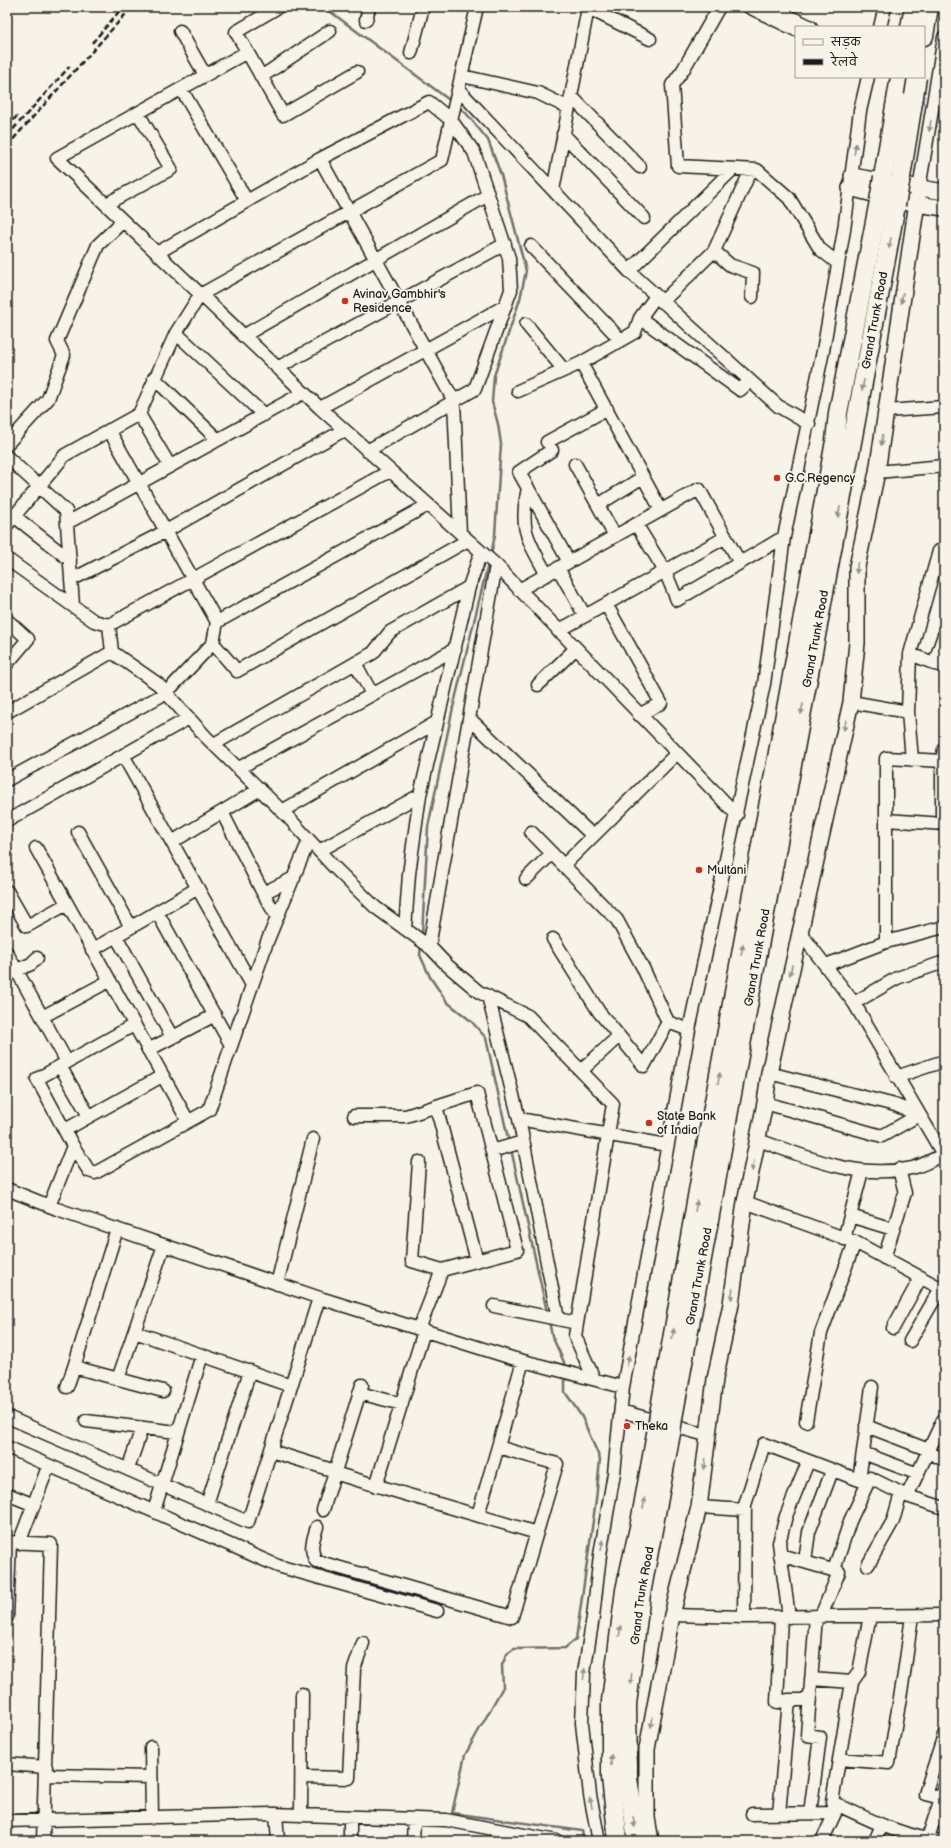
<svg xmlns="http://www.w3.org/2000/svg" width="951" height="1848" viewBox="0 0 951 1848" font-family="'Balsamiq Sans','Playpen Sans Deva',sans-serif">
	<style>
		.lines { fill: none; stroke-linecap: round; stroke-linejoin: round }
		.stream { stroke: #72716c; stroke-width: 2.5 }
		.minor-casing { stroke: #1c1c1c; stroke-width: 15 }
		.major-casing { stroke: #1c1c1c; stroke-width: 18 }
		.highway-casing { stroke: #1c1c1c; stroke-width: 21 }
		.minor { stroke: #f7f3e8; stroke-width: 12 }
		.major { stroke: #f7f3e8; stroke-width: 15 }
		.highway { stroke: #f7f3e8; stroke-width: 18 }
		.rail { stroke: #1c1c1c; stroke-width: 2.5; stroke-dasharray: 6 3; stroke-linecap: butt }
		.highway-bridge-casing { stroke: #1c1c1c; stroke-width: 21; stroke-linecap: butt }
		.highway-bridge { stroke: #f7f3e8; stroke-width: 18 }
		.oneway { fill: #94928c }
		.poi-dot { fill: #c8321e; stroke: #f7f3e8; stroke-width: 1.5 }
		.labels { text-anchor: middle; stroke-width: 3.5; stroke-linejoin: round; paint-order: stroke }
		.poi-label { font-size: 12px; fill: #1c1c1c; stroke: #f7f3e8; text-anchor: start }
		.street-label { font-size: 12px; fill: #1c1c1c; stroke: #f7f3e8 }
	</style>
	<rect width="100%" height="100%" fill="#f7f3e8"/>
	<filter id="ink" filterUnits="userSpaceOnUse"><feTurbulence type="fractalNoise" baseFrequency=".025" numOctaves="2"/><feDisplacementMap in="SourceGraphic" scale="8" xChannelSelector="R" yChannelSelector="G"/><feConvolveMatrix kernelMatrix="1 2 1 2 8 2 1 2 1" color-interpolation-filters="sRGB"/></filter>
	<g filter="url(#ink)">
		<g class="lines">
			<path class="stream" d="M324,7l128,95
				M458,106l8,7 22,27 13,35 25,96 -6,28 -26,77 -2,26 6,22 3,20 -6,91 -4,20
				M422,935l6,-108 24,-115 36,-148
				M421,944l-1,11 10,22 17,25 24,19 15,17 23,105
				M511,1149l36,163
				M549,1321l3,15 12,26v5
				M565,1376v16l17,25 18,42 -4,41 -20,139 -11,9 -51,1 -7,5 -5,11 1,22 -38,68 -13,58 130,18 2,10"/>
			<defs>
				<path id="minor" d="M278,7l-42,25 47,83 74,-43
					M586,7l64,32
					M719,7l-36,63 -11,15 6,81 79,4 32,28 31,51 15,12
					M749,7l47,23
					M770,7l41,20
					M366,20l3,-13
					M880,27l5,-20
					M180,31l25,44
					M247,52l-190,106 263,250 176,157 241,250
					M411,53l12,-46
					M462,76l76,17 31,15
					M261,77l69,-46
					M181,89l66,112
					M459,90l170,181 149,135 31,18
					M571,96l69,71
					M563,134l81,84
					M320,159l134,242 6,132
					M919,189l25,-152
					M553,190l35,-182
					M106,204l65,-35 -33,-56
					M531,246l89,93
					M714,251l16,14 23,8 -1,24
					M157,253l163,-94 109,-57 22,18 23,32 35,106 2,32 -36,99 -108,62
					M629,271l104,-102
					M662,302l52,-51 37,-81
					M640,318l100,72 10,-9
					M526,324l38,46
					M176,333l88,82
					M243,336l245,-141
					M581,363l80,147
					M277,368l228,-124
					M154,378l64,62
					M518,391l63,-28 54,-31 5,-14 16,-22
					M320,408l185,-102
					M886,411l58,-4
					M139,414l31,52
					M109,430l108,192
					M547,442l60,-33
					M7,444l41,-45 16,-44 -7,-14 41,-96 25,-24
					M552,450l-33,22 50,90
					M7,457l59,54 7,94
					M575,464l40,72
					M877,472l67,-6
					M528,488c-9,42 -1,50 19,87
					M598,505l45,-28
					M14,516l56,44
					M67,523l236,-130
					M636,524l29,47 12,29 107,-63
					M7,525l58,-70 74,-41 37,-81 24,-38 242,-135 35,-153
					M7,559l87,62 15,4 281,-154
					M558,568l27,48
					M71,580l95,-49 178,-101
					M519,590l180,-101 41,74
					M606,604l55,99 -22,12
					M7,620l21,19 -21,25
					M109,625l3,27 46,32 48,53 82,80 44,48 43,42 55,40 17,18 32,27 49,24 85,88 -38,232 19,43
					M558,631l168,-94
					M213,643l24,28 231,-131
					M910,654l34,13
					M355,663l17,31
					M934,664l10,-29
					M538,685l37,-36
					M851,702l57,10
					M7,712l105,-60
					M472,721l121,115
					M214,744l159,-91 17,-21 79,-45
					M123,755l129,230
					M912,760l-4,-48 2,-58 29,-103 5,4
					M239,768l216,-119
					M7,780l159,-87 47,-50 4,-21 211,-117
					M282,811l155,-89
					M222,812l41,81 31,-15
					M886,820l58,4
					M7,821l182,-103
					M942,823v-62l2,-12
					M78,832l53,95
					M531,832l86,88 26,48 25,54 -24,44 -45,-54 -46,-73
					M172,842l88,-53
					M36,848l152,273
					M319,851l101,-56
					M564,865l113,-112
					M526,879l26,-26
					M7,891l20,35 40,-22
					M263,893l14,24
					M157,912l74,133
					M405,929l4,-55 11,-79 49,-208 12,-35
					M799,931l55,72 90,153
					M116,936l56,101
					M886,942v-184l58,3
					M429,947l67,-382
					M92,950l106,-62
					M7,953l60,109
					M826,965l60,-23 58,-15
					M17,970l14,-6 6,-6
					M488,996l31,123 39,200
					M854,1003l43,-25 47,-16
					M42,1017l67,-36
					M668,1022l21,8
					M148,1050l67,-35
					M60,1066l29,50
					M581,1071l38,-35
					M769,1073l126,32 24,10
					M896,1077l48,-16
					M765,1103l117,33 37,-21
					M436,1106l41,155
					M354,1116h52l71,-23 40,157 -75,20 -23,59
					M519,1119l148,26
					M65,1130l97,-54
					M758,1140c52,18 98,40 154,28 10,-2 21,-9 31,-13
					M73,1146l16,25 6,2 114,-63 58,-168 42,-102
					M492,1151l31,-9
					M419,1162l-7,99 30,9
					M7,1189l50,20 266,90 189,59 111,29
					M745,1202l110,40 89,48
					M49,1206l24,-60 -36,-67 97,-54
					M850,1216l43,13
					M844,1239l18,-68
					M884,1258l21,-65 -6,-24
					M277,1284l36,-145
					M494,1306l83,17
					M893,1328l28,-51
					M135,1332l156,54
					M910,1341l31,-53
					M74,1367l89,24
					M118,1379l46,-134
					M67,1387l7,-20 43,-138
					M359,1393l43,11
					M621,1411l88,25
					M10,1418l238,104 71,-224
					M86,1421l91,11
					M806,1421l15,-88 34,-91
					M866,1426l63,24
					M7,1447l271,119 159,45
					M271,1451l64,20
					M928,1452l16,8
					M863,1453l55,21
					M128,1469l14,-41
					M334,1473l203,60
					M859,1480l13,-93
					M376,1486l48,-155
					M7,1494l27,11
					M907,1496l36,-76
					M207,1504l43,-133
					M699,1507l46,3
					M323,1510l39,-125
					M154,1511l48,-156
					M478,1515l45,-154
					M317,1527c-4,13 -8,22 -1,34l196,56 45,-153 -59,-17
					M7,1542l44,2 -8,297
					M19,1543l29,-76
					M780,1555l59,17 -18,44
					M805,1561l4,-29 23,-61
					M868,1565l25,-44 8,-28
					M834,1570l16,-49 20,-43
					M672,1615l72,2 200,-2
					M7,1617l3,-75
					M744,1617l1,-112 19,-61 95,36 11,-2 37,18 37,12
					M781,1617l-4,85 12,-2h21
					M789,1617l-10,-74 7,-27 22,-54
					M811,1679l41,3 -20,120 3,11 -13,28
					M852,1682l7,-10 11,-56
					M151,1747l1,71
					M839,1759l50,4 15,-89 8,-58
					M7,1764l39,3
					M45,1775l106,2
					M302,1777l47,1 5,-109 9,-26
					M941,1798l-16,-4 19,-59
					M832,1802c36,17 72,36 112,39
					M810,1813l10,-76 -13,-2 9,-119
					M276,1814l2,27
					M752,1814l83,-1
					M779,1814l10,-114
					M301,1815l1,-121
					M7,1821l265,-7 174,6 111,21
					M350,1841v-24
					M413,1841l1,-22
					M599,1841l-9,-46 -8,-72 2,-50 9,-56 7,-62 14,-82 9,-86 66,-357 75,-346 20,-147 39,-186 21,-121 16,-119 8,-34
					M875,1841l7,-16
					M927,1841l17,-52"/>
				<path id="major" d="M852,176l92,16
					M850,188l54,14 40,6
					M651,1841l-4,-23v-69l25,-134 27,-108 16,-128 16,-75 14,-102 20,-99 4,-30 82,-371 6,-59v-76l20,-95 42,-283"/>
				<g id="highway">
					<path d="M910,27l4,-20"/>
					<path d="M924,36l5,-29"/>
					<path d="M883,177l17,-100"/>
					<path d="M901,177l13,-81"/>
					<path d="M659,1414l46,-263 130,-710 3,-28 41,-212"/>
					<path id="s1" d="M673,1418l119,-653 104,-560"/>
					<path d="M618,1841l-7,-63v-77l14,-111 15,-67 17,-95"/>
					<path id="s2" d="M637,1841l-9,-63 -1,-74 14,-110 30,-161"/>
				</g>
			</defs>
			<use href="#minor" class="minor-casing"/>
			<use href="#major" class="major-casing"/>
			<use href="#highway" class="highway-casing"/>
			<use href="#minor" class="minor"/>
			<use href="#major" class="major"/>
			<use href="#highway" class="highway"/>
			<path class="rail" d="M92,43l31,-36
				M7,127l10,-11
				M7,136l63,-70
				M7,146l125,-139"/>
			<defs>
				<path id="highway-bridge" d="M914,96l3,-19
					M879,201l4,-24
					M896,205l5,-28
					M657,1428l2,-14
					M671,1433l2,-15"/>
			</defs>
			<use href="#highway-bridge" class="highway-bridge-casing"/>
			<use href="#highway-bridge" class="highway-bridge"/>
		</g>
		<defs><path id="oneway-solid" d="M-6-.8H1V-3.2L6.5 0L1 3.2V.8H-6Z"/></defs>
		<g class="oneway">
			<use href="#oneway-solid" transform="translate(930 126) rotate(99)"/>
			<use href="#oneway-solid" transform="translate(855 149) rotate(-83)"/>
			<use href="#oneway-solid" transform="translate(890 243) rotate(101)"/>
			<use href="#oneway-solid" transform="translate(902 298) rotate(98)"/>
			<use href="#oneway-solid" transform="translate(863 385) rotate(101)"/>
			<use href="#oneway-solid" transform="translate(882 440) rotate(98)"/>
			<use href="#oneway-solid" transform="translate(839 512) rotate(101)"/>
			<use href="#oneway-solid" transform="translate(857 568) rotate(95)"/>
			<use href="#oneway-solid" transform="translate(802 709) rotate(101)"/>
			<use href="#oneway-solid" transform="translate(845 725) rotate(103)"/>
			<use href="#oneway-solid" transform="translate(742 950) rotate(-80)"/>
			<use href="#oneway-solid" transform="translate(791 970) rotate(102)"/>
			<use href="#oneway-solid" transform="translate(719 1078) rotate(-80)"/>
			<use href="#oneway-solid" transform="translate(753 1166) rotate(102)"/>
			<use href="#oneway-solid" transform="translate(696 1206) rotate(-80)"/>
			<use href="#oneway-solid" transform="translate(732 1294) rotate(98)"/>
			<use href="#oneway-solid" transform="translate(673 1334) rotate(-80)"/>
			<use href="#oneway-solid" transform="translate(628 1361) rotate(-80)"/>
			<use href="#oneway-solid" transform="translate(705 1464) rotate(98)"/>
			<use href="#oneway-solid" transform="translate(644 1503) rotate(-80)"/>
			<use href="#oneway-solid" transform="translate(602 1545) rotate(-80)"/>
			<use href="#oneway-solid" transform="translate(620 1631) rotate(-83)"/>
			<use href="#oneway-solid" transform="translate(584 1674) rotate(-84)"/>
			<use href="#oneway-solid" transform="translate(631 1679) rotate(97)"/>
			<use href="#oneway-solid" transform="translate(652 1722) rotate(101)"/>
			<use href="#oneway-solid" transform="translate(611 1760) rotate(-90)"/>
			<use href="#oneway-solid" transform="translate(591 1803) rotate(-102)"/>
			<use href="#oneway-solid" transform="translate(634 1822) rotate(81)"/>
		</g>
	</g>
	<g class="poi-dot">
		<circle cx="345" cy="301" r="4"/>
		<circle cx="777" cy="478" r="4"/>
		<circle cx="699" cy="870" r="4"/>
		<circle cx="649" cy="1123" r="4"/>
		<circle cx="627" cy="1426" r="4"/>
	</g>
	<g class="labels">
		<g class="poi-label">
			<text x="353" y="298">Avinav Gambhir's<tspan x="353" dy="14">Residence</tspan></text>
			<text x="785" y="482">G.C.Regency</text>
			<text x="707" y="874">Multani</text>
			<text x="657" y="1120">State Bank<tspan x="657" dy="14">of India</tspan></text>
			<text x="635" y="1430">Theka</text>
		</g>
		<g class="street-label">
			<text dy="4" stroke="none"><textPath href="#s1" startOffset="1116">Grand Trunk Road</textPath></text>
			<text dy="4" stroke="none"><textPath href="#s1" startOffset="792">Grand Trunk Road</textPath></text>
			<text dy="4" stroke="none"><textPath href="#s1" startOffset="468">Grand Trunk Road</textPath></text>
			<text dy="4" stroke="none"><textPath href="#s1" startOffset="144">Grand Trunk Road</textPath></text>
			<text dy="4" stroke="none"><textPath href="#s2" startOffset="247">Grand Trunk Road</textPath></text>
		</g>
	</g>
	<rect width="951" height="1848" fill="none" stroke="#f7f3e8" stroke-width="24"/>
	<rect x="12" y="12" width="927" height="1824" fill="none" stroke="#1c1c1c" stroke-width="1.5" filter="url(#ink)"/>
	<rect x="795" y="26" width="130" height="52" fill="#f7f3e8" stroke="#9f9d96"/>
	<rect x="803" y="39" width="20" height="6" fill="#f7f3e8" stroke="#9f9d96"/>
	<text x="831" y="46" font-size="12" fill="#1c1c1c">सड़क</text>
	<rect x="803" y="59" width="20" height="6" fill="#1c1c1c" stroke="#9f9d96"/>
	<text x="831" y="66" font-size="12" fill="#1c1c1c">रेलवे</text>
</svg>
